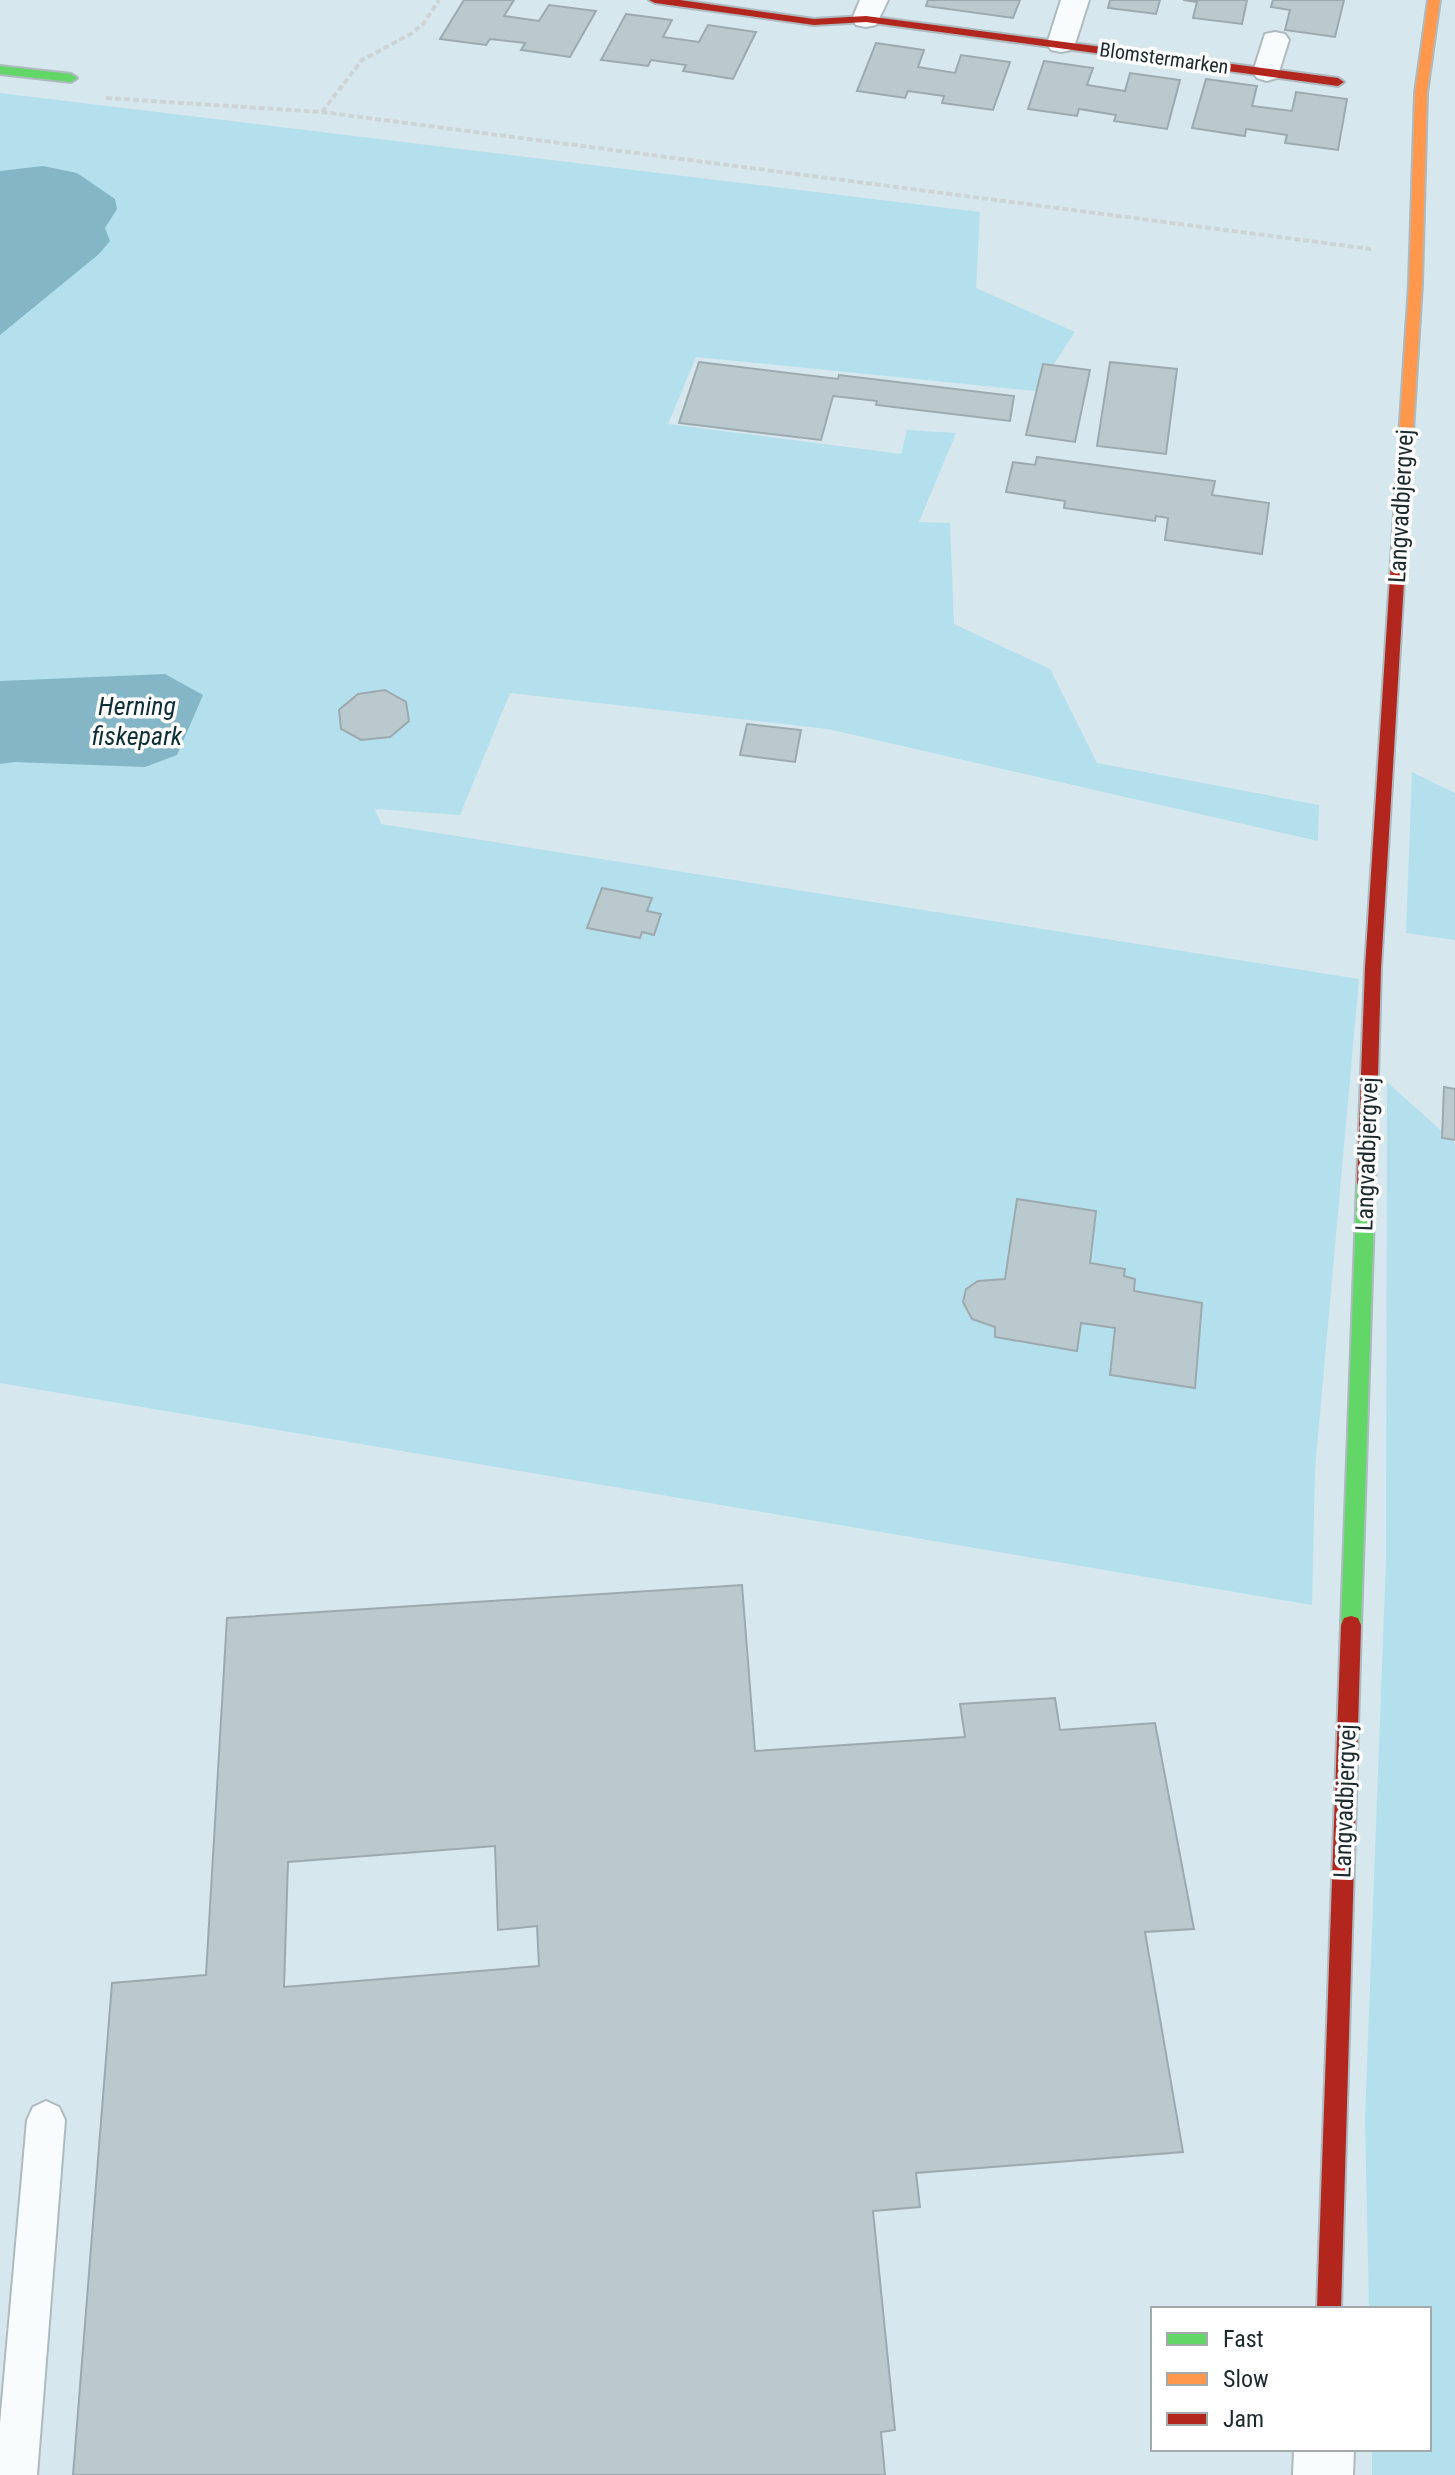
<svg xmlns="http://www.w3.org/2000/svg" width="1455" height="2475" viewBox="0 0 1455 2475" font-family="'Roboto Condensed',sans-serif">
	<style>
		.green { fill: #b4dfed }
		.water { fill: #84b6c6 }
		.building { fill: #bac9ce; stroke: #9caaaf; stroke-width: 2; fill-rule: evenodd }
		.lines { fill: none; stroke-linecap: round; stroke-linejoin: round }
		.lane-casing { stroke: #adbabf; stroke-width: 4 }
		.street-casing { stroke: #adbabf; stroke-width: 4 }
		.fast-casing { stroke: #adbabf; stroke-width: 4 }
		.slow-casing { stroke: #adbabf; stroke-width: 4 }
		.jam-casing { stroke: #adbabf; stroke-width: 4 }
		.path { stroke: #ced4d6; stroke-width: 4; stroke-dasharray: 6 3; stroke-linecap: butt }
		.lane { fill: #f9fcfc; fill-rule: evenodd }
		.street { fill: #f9fcfc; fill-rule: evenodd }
		.fast { fill: #63d668; fill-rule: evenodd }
		.slow { fill: #ff974d; fill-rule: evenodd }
		.jam { fill: #b3261e; fill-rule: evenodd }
		.labels { text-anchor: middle; stroke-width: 7; stroke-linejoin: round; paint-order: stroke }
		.far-street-label { font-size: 20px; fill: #1c292d; stroke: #fff }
		.street-label { font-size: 24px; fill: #1c292d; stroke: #fff }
		.water-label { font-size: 26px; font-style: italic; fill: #0f2f38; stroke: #fff }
	</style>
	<rect width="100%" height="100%" fill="#d6e8ee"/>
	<path class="green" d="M0,93l980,119 -4,76 99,44 -39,59 -340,-34 -28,67 233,30 6,-24 49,3 -37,89 31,1 4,101 96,45 47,94 222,42 -1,36 -490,-112 -318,-36 -50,122 -85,-6 6,15 978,155 -44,490 -3,136 -1312,-222z
		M1412,772l43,21v147l-49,-7z
		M1387,1082l68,61v1332h-83v-26h57v-140h-60l-4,-190 21,-560z"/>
	<path class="water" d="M43,166l34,7 38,26 2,10 -12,19 5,13 -11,13 -99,81v-164z
		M165,674l38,21 -26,60 -32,12 -130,-5 -15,2v-83z"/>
	<path class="building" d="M464,0h50l-10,16 35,5 10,-16 47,6 -26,46 -49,-7 4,-7 -35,-4 -4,6 -46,-6z
		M928,0h92l-7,18 -87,-12z
		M1110,0h50l-4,14 -48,-6z
		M1183,0h64l-5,24 -49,-6 4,-16z
		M1273,0h71l-9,37 -50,-7 5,-20 -19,-3z
		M626,14l46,6 -9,17 36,5 9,-17 48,7 -23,47 -50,-8 3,-6 -35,-5 -3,6 -47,-6z
		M876,43l48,7 -6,17 37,6 6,-18 49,7 -17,48 -51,-7 2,-7 -36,-5 -3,7 -48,-7z
		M1044,61l49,7 -6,17 38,6 5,-18 50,7 -13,49 -53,-8 2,-6 -37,-6 -2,7 -49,-7z
		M1206,79l51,7 -5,20 40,5 4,-19 51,7 -9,51 -53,-7 2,-8 -41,-6 -1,7 -53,-8z
		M699,362l139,17 1,-4 175,21 -4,25 -134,-16 1,-4 -44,-5 -12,44 -142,-17z
		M1110,362l67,7 -11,85 -69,-8z
		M1043,364l47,6 -15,72 -49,-7z
		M1037,457l178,24 -3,14 57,8 -7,51 -97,-14 3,-22 -12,-2 -1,5 -91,-13 1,-7 -59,-9 7,-30 22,3z
		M385,690l21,12 3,19 -19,16 -29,3 -20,-11 -2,-19 19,-16z
		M747,724l54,6 -6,32 -55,-7z
		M602,888l50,10 -5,13 14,3 -7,21 -12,-3 -2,6 -53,-10z
		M1444,1087l11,2v51l-13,-2z
		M1017,1199l79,12 -6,52 35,6 -1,7 11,3 -1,12 68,12 -7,85 -85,-13 5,-47 -34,-5 -4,28 -82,-14v-10l-23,-8 -9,-17 3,-13 12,-8 27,-2z
		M742,1585l13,166 210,-14 -5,-33 95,-6 5,32 95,-7 39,206 -49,3 38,220 -267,21 4,34 -47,4 22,219 -14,2 4,43h-812l39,-492 94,-8 21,-357zM495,1846l3,84 39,-4 2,40 -255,21 4,-125z"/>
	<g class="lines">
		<defs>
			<path id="lane" d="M46,2101l13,6 6,13 -28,355h-37v-51l27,-304 6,-13z"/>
			<path id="street" d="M860,0h28l-12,25 -10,2 -10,-2 -4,-6z
				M1061,0h28l-14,44 -4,6 -10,2 -10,-2 -4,-6z
				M1275,32l10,2 4,6 -12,38 -10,3 -10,-3 -4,-6 12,-38z
				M1294,2449h60l-1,26h-60z"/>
			<path id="fast" d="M0,66l71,8 6,4 -6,4 -71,-8z
				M1366,1176l6,2 3,5 -14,442 -3,7 -7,2 -7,-2 -3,-7 16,-442 3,-5z"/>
			<path id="slow" d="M1428,0h12l-13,93 -5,191 -14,230 -7,5 -7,-5 15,-230 6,-191z"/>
			<path id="jam" d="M649,0h31l134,19 52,-3 472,62 6,4 -6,4 -472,-64 -52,3 -159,-22z
				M1401,509l7,5 -27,454 -6,215 -3,5h-12l-3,-5 8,-215 29,-454z
				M1351,1616l7,2 3,7 -20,684h-24l24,-684 3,-7z"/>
		</defs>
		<use href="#lane" class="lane-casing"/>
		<use href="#street" class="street-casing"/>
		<use href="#fast" class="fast-casing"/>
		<use href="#slow" class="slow-casing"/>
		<use href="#jam" class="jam-casing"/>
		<path class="path" d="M106,98l216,14 1049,137
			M322,112l40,-52 49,-26 12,-10 16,-24"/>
		<use href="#lane" class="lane"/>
		<use href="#street" class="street"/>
		<use href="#fast" class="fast"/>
		<use href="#slow" class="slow"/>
		<use href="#jam" class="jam"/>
	</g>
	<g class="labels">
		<g class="far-street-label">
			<text transform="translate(1164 58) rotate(8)" y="7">Blomstermarken</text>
		</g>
		<g class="street-label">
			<text transform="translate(1401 506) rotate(-87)" y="8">Langvadbjergvej</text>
			<text transform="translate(1367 1154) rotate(-88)" y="8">Langvadbjergvej</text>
			<text transform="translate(1345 1801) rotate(-88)" y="8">Langvadbjergvej</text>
		</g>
		<g class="water-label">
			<text x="137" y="715">Herning<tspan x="137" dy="30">fiskepark</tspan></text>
		</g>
	</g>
	<rect x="1151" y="2307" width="280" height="144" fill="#ffffff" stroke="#a4a9ab" stroke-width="2"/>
	<rect x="1167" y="2333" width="40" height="12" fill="#63d668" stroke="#a4a9ab" stroke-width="2"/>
	<text x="1223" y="2347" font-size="24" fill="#1c292d">Fast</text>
	<rect x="1167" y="2373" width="40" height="12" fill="#ff974d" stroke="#a4a9ab" stroke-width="2"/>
	<text x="1223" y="2387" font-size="24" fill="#1c292d">Slow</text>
	<rect x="1167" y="2413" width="40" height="12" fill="#b3261e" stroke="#a4a9ab" stroke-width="2"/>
	<text x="1223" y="2427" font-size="24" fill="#1c292d">Jam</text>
</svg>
